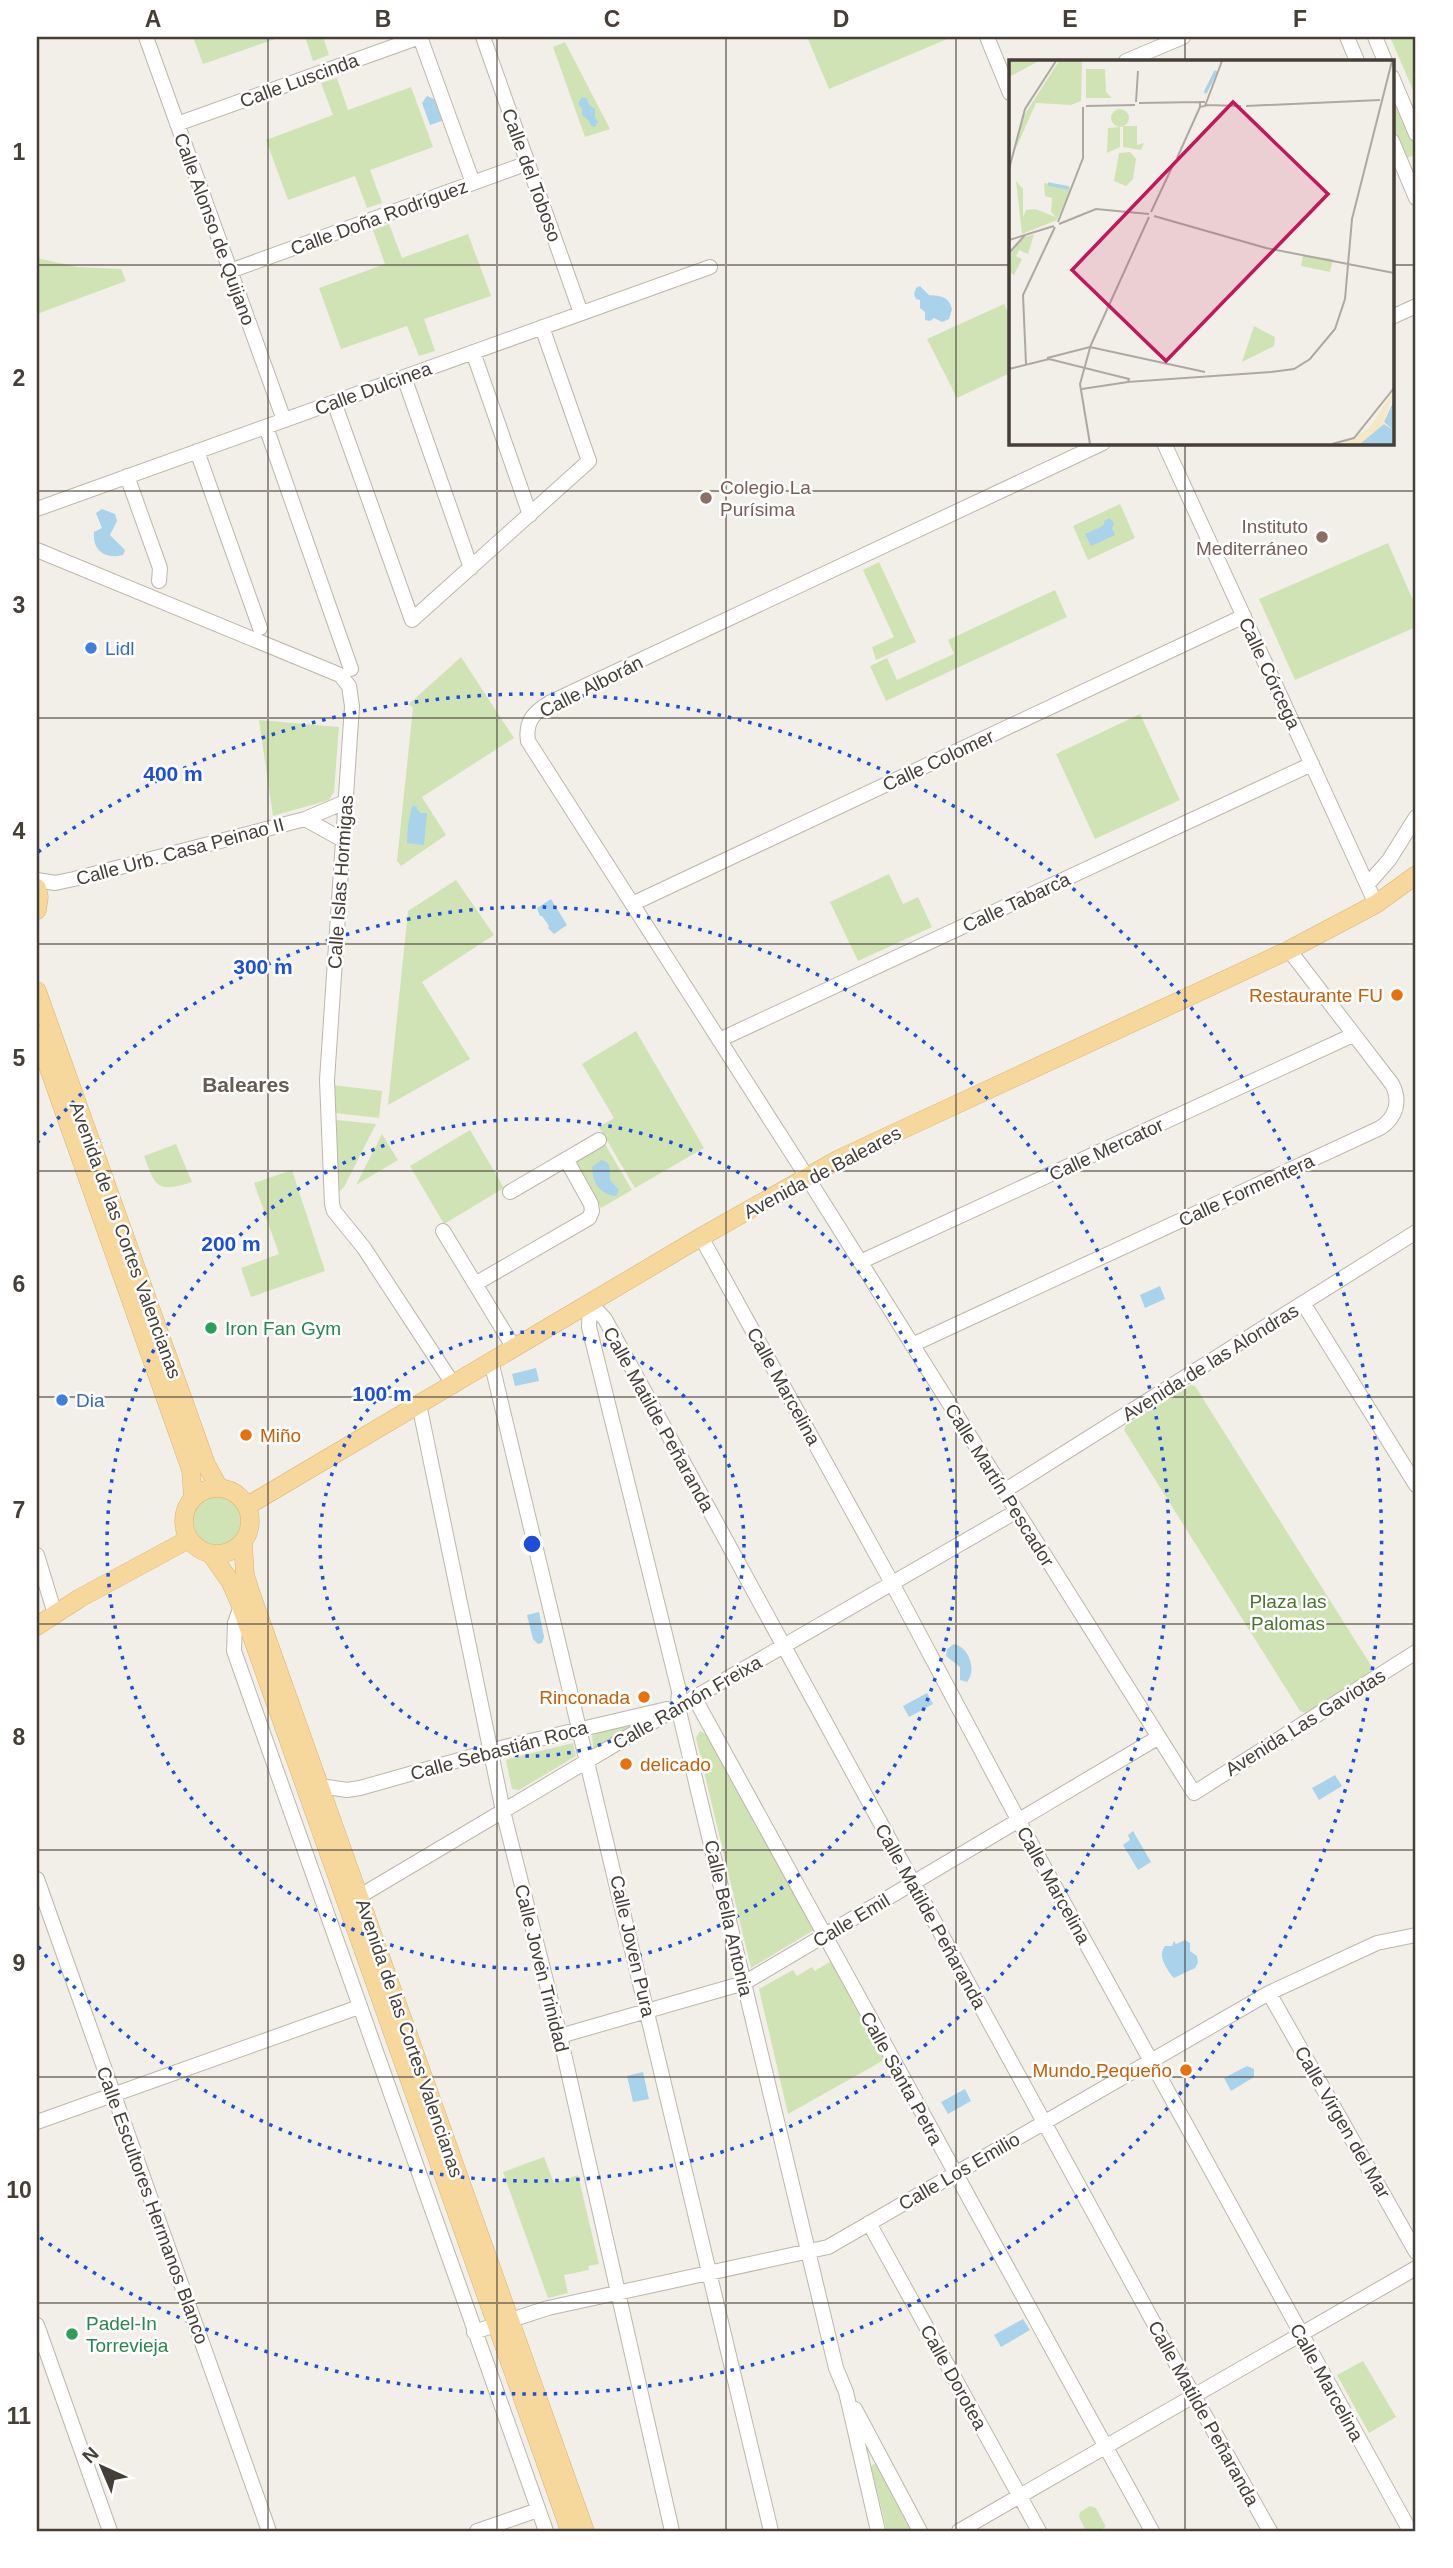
<svg xmlns="http://www.w3.org/2000/svg" width="1453" height="2568" viewBox="0 0 1453 2568" font-family="Helvetica,sans-serif">
	<style>
		.green { fill: #d0e3b4 }
		.water { fill: #a9d3ea }
		.lines { fill: none; stroke-linecap: round; stroke-linejoin: round }
		.minor-casing { stroke: #bdb6ab; stroke-width: 16 }
		.major-casing { stroke: #dab46e; stroke-width: 19 }
		.minor { stroke: #fff; stroke-width: 14 }
		.major { stroke: #f6d89d; stroke-width: 18 }
		.grid { fill: none; stroke: #453f37; stroke-width: 2; stroke-opacity: 0.55 }
		.ring { fill: none; stroke: #1d4ed8; stroke-width: 3.5; stroke-dasharray: 3.5 7 }
		.education-dot { fill: #8d6e63; stroke: #fff; stroke-width: 2.5 }
		.shop-dot { fill: #3f7fe0; stroke: #fff; stroke-width: 2.5 }
		.food-dot { fill: #e8710a; stroke: #fff; stroke-width: 2.5 }
		.leisure-dot { fill: #2e9e5b; stroke: #fff; stroke-width: 2.5 }
		.labels { text-anchor: middle; stroke-width: 5; stroke-linejoin: round; paint-order: stroke }
		.street-label { font-size: 19px; fill: #453f37; stroke: #fff }
		.education-label { font-size: 19px; fill: #785e54; stroke: #fff; text-anchor: start }
		.shop-label { font-size: 19px; fill: #366cbe; stroke: #fff; text-anchor: start }
		.food-label { font-size: 19px; fill: #c56008; stroke: #fff; text-anchor: end }
		.leisure-label { font-size: 19px; fill: #27864d; stroke: #fff; text-anchor: start }
		.park-label { font-size: 19px; fill: #4c722f; stroke: #fff }
		.neighbourhood-label { font-size: 21px; font-weight: bold; fill: #675c4f; stroke: #fff }
		.inset-river { fill: none; stroke: #a9d3ea; stroke-width: 3.5 }
		.inset-road { fill: none; stroke: #ada9a1; stroke-width: 2 }
		.view { fill: #c2185b; fill-opacity: 0.15; stroke: #c2185b; stroke-width: 3.5 }
		.inset-edge { fill: none; stroke: #453f37; stroke-width: 3.5 }
		.centre { fill: #1d4ed8; stroke: #fff; stroke-width: 3.5 }
		.ring-label { font-size: 21px; text-anchor: middle; font-weight: bold; fill: #1d4ed8; stroke: #fff; stroke-width: 5; stroke-linejoin: round; paint-order: stroke }
		.neatline { fill: none; stroke: #453f37; stroke-width: 2.5 }
		.grid-label { font-size: 23px; text-anchor: middle; font-weight: bold; fill: #453f37 }
	</style>
	<rect width="100%" height="100%" fill="#f2efe8"/>
	<path class="green" d="M193,37h88l-78,27z
		M305,37h18l6,18 -16,6z
		M807,37h145l-123,52z
		M1396,37h20v60l-25,-58z
		M565,42l45,87 -25,8 -32,-90z
		M337,78l11,32 63,-23 22,60 -63,23 12,33 -15,5 -12,-32 -67,24 -22,-60 67,-25 -12,-32z
		M1392,89l24,56v9l-11,5 -13,-31z
		M389,224l13,34 66,-24 23,62 -67,23 11,32 -16,5 -12,-30 -66,23 -22,-61 66,-24 -12,-34z
		M37,258l40,9 44,2 5,12 -89,33z
		M1004,304l6,12v57l-53,25 -30,-59z
		M1120,504l15,34 -47,22 -15,-34z
		M1388,543l28,64v20l-121,53 -36,-81z
		M879,562l37,80 -40,18 -4,-13 22,-10 -31,-67z
		M1055,590l12,27 -181,84 -16,-35 17,-8 10,22 57,-26 -6,-14z
		M461,657l53,81 -92,59 24,38 -45,31 -4,-5 16,-153 -4,-4z
		M1140,714l40,86 -85,39 -39,-85z
		M259,720l80,7 -5,65 -5,8 -56,16z
		M889,874l14,30 15,-7 14,30 -74,34 -28,-59z
		M456,880l38,55 -72,47 48,77 -82,46 20,-194z
		M636,1031l68,117 -69,40 -36,-61 15,-9 -32,-54z
		M333,1085l49,6 -3,27 -45,-5z
		M337,1120l39,4 -32,63 -4,4 -4,-2z
		M470,1130l34,58 -60,36 -34,-58z
		M382,1134l16,26 -42,25z
		M176,1144l16,38c-35,11 -36,6 -48,-26z
		M605,1144l27,46 -31,18 -27,-46z
		M292,1170l33,101 -74,26 -10,-29 38,-14 -25,-71z
		M1190,1385l5,1 177,281 -1,4 -65,42 -6,-2 -176,-281 2,-5z
		M193 1521a24 24 0 1 1 48 0a24 24 0 1 1-48 0Z
		M639,1722l-43,27 -3,-2 -1,-12z
		M700,1731l6,3 108,196 -63,38 -55,-230z
		M573,1743l3,13 -57,34 -7,-1 -6,-28 2,-2z
		M831,1961l53,99 -96,54 -29,-125 34,-19 4,6 15,-9 3,4z
		M544,2157l10,26 24,-8 21,89 -11,2 1,4 -25,5 4,18 -20,5 -45,-126z
		M1363,2361l33,56 -27,16 -32,-58z
		M873,2464l4,1 34,66h-24l-16,-64z
		M1090,2506l6,2 10,19 -8,4h-12l-7,-14 1,-5z"/>
	<path class="water" d="M427,96l7,3 8,22 -12,4 -8,-22z
		M582,97l5,1 2,7 6,4v8l3,5 -3,5 -4,-1 -2,-5 -7,-6v-6l-4,-6z
		M920,286l9,9c11,1 20,1 23,14l-3,10 -7,3 -8,-4 -4,3 -5,-1v-8l-5,-4v-8l-4,-1 -2,-5 2,-6z
		M102,509l13,5 2,7 -7,14 15,15 -2,5c-18,5 -31,-5 -29,-23l8,-4 -6,-15z
		M1110,518l4,5 -2,5 3,7 -24,11 -6,-12 18,-8 2,-6z
		M412,806h4l4,7h7l-3,32 -17,-2 1,-18z
		M551,899l16,26 -13,9 -6,-6 1,-2 -7,-10h-2l-3,-8z
		M601,1160c12,2 8,11 9,20l9,10 -3,6c-16,-1 -24,-14 -24,-29z
		M1160,1286l5,13 -20,9 -5,-13z
		M536,1368l3,13 -24,5 -3,-12z
		M539,1612l5,25 -2,6 -4,1 -5,-5 -6,-24z
		M954,1644c15,3 23,26 13,38l-7,-2v-13l-14,-11 1,-7z
		M927,1693l6,11 -24,13 -6,-11z
		M1335,1775l7,11 -23,14 -7,-12z
		M1133,1831l18,31 -13,8 -15,-25 7,-5 -2,-5z
		M1185,1940l5,3v8l7,5 1,7 -3,5 -21,10c-7,-8 -17,-22 -9,-32h7l2,-5 2,3z
		M1247,2066l7,3v8l-23,14 -7,-13z
		M643,2072l6,27 -16,3 -6,-26z
		M965,2089l6,12 -23,13 -7,-12z
		M1023,2319l7,11 -29,17 -7,-12z"/>
	<g class="lines">
		<defs>
			<path id="minor" d="M146,37l138,383
				M483,37l98,276
				M987,37l23,56
				M1347,37l10,24
				M1375,37l10,24
				M1126,61l57,-24
				M1392,77l24,57
				M177,124l243,-87 53,146
				M1392,141l24,57
				M230,271l298,-108
				M1392,317l24,-11
				M473,352l57,163
				M404,377l67,191
				M334,402l78,218 177,-159 -47,-134
				M266,427l85,242
				M1103,443l-552,259c-17,10 -26,19 -23,39l279,436 387,616 222,-141
				M1164,443l212,461
				M197,451l63,177
				M127,476l33,92 -1,13
				M37,509l673,-242
				M37,550l303,125 9,11 3,20 -25,374 5,124 2,7 30,37 89,136
				M305,819l38,21
				M37,880l18,3 19,-4 231,-60 40,-17
				M1368,884l21,-24 27,-43
				M632,904l612,-288
				M719,1040l593,-276
				M510,1192l89,-52
				M443,1231l71,117
				M701,1237l191,346 130,244 388,704
				M860,1262l493,-227
				M475,1284l114,-66 3,-7 -1,-7 -25,-45
				M590,1303l15,16 580,1061 85,151
				M590,1303l-1,24 90,364 -1,16 158,661 10,24 32,139
				M1303,1303l113,182
				M912,1345l468,-217c16,-10 21,-27 12,-44l-103,-134
				M491,1361l280,1170
				M419,1404l84,407 57,225 112,495
				M1004,1491l412,-259
				M37,1555l18,59
				M241,1606l-6,17 -1,28 312,880
				M694,1697l458,834
				M320,1786l27,4 13,-2 145,-41 162,-38
				M37,1879l232,652
				M360,1896l318,-189 339,-196
				M1269,1993l147,259
				M560,2036l184,-53 415,-246
				M37,2122l322,-115
				M869,2223l170,308
				M37,2325l73,206
				M474,2332l74,-24 280,-61 441,-254 108,-50 39,-8
				M855,2409l65,122
				M477,2531l61,-21
				M959,2531l457,-263"/>
			<path id="major" d="M37,888l2,9 -2,13
				M37,991l169,473 13,24
				M37,1035l154,435 2,28
				M184 1521a33 33 0 1 1 66 0a33 33 0 1 1-66 0Z
				M247,1506l454,-269 138,-78 450,-209 87,-46 40,-29
				M243,1543l2,32 6,19 334,937
				M211,1554l19,27 11,25 329,925
				M37,1626l43,-28 109,-59"/>
		</defs>
		<use href="#minor" class="minor-casing"/>
		<use href="#major" class="major-casing"/>
		<use href="#minor" class="minor"/>
		<use href="#major" class="major"/>
	</g>
	<path class="grid" d="M268,37v2494M497,37v2494M726,37v2494M956,37v2494M1185,37v24M37,265h973M1392,265h24M1185,443v2088M37,491h1379M37,718h1379M37,944h1379M37,1171h1379M37,1397h1379M37,1624h1379M37,1850h1379M37,2077h1379M37,2303h1379"/>
	<g class="ring">
		<circle cx="532" cy="1544" r="212"/>
		<circle cx="532" cy="1544" r="425"/>
		<path d="M37 1143A637 637 0 1 1 37 1945"/>
		<path d="M38 852A850 850 0 1 1 38 2236"/>
	</g>
	<g class="education-dot">
		<circle cx="706" cy="498" r="7"/>
		<circle cx="1322" cy="537" r="7"/>
	</g>
	<g class="shop-dot">
		<circle cx="91" cy="648" r="7"/>
		<circle cx="62" cy="1400" r="7"/>
	</g>
	<g class="food-dot">
		<circle cx="1397" cy="995" r="7"/>
		<circle cx="246" cy="1435" r="7"/>
		<circle cx="644" cy="1697" r="7"/>
		<circle cx="626" cy="1764" r="7"/>
		<circle cx="1186" cy="2070" r="7"/>
	</g>
	<g class="leisure-dot">
		<circle cx="211" cy="1328" r="7"/>
		<circle cx="72" cy="2334" r="7"/>
	</g>
	<g class="labels">
		<g class="street-label">
			<text transform="translate(299 80) rotate(-20)" y="7">Calle Luscinda</text>
			<text transform="translate(532 175) rotate(70)" y="7">Calle del Toboso</text>
			<text transform="translate(379 217) rotate(-20)" y="7">Calle Doña Rodríguez</text>
			<text transform="translate(215 229) rotate(70)" y="7">Calle Alonso de Quijano</text>
			<text transform="translate(373 388) rotate(-20)" y="7">Calle Dulcinea</text>
			<text transform="translate(1270 673) rotate(65)" y="7">Calle Córcega</text>
			<text transform="translate(591 686) rotate(-27)" y="7">Calle Alborán</text>
			<text transform="translate(938 760) rotate(-25)" y="7">Calle Colomer</text>
			<text transform="translate(180 851) rotate(-15)" y="7">Calle Urb. Casa Peinao II</text>
			<text transform="translate(340 882) rotate(-86)" y="7">Calle Islas Hormigas</text>
			<text transform="translate(1016 902) rotate(-25)" y="7">Calle Tabarca</text>
			<text transform="translate(1106 1149) rotate(-25)" y="7">Calle Mercator</text>
			<text transform="translate(822 1172) rotate(-28)" y="7">Avenida de Baleares</text>
			<text transform="translate(1246 1190) rotate(-25)" y="7">Calle Formentera</text>
			<text transform="translate(126 1240) rotate(70)" y="7">Avenida de las Cortes Valencianas</text>
			<text transform="translate(1210 1362) rotate(-32)" y="7">Avenida de las Alondras</text>
			<text transform="translate(784 1386) rotate(61)" y="7">Calle Marcelina</text>
			<text transform="translate(659 1419) rotate(61)" y="7">Calle Matilde Peñaranda</text>
			<text transform="translate(1000 1485) rotate(58)" y="7">Calle Martín Pescador</text>
			<text transform="translate(687 1702) rotate(-30)" y="7">Calle Ramón Freixa</text>
			<text transform="translate(1305 1722) rotate(-32)" y="7">Avenida Las Gaviotas</text>
			<text transform="translate(499 1750) rotate(-15)" y="7">Calle Sebastián Roca</text>
			<text transform="translate(1054 1885) rotate(61)" y="7">Calle Marcelina</text>
			<text transform="translate(931 1916) rotate(61)" y="7">Calle Matilde Peñaranda</text>
			<text transform="translate(729 1918) rotate(77)" y="7">Calle Bella Antonia</text>
			<text transform="translate(851 1920) rotate(-31)" y="7">Calle Emil</text>
			<text transform="translate(633 1946) rotate(77)" y="7">Calle Joven Pura</text>
			<text transform="translate(542 1968) rotate(76)" y="7">Calle Joven Trinidad</text>
			<text transform="translate(410 2038) rotate(71)" y="7">Avenida de las Cortes Valencianas</text>
			<text transform="translate(902 2078) rotate(61)" y="7">Calle Santa Petra</text>
			<text transform="translate(1343 2122) rotate(60)" y="7">Calle Virgen del Mar</text>
			<text transform="translate(959 2171) rotate(-30)" y="7">Calle Los Emilio</text>
			<text transform="translate(153 2205) rotate(70)" y="7">Calle Escultores Hermanos Blanco</text>
			<text transform="translate(954 2377) rotate(61)" y="7">Calle Dorotea</text>
			<text transform="translate(1327 2382) rotate(61)" y="7">Calle Marcelina</text>
			<text transform="translate(1204 2413) rotate(61)" y="7">Calle Matilde Peñaranda</text>
		</g>
		<g class="education-label">
			<text x="720" y="494">Colegio La<tspan x="720" dy="22">Purísima</tspan></text>
			<text x="1308" y="533" text-anchor="end">Instituto<tspan x="1308" dy="22">Mediterráneo</tspan></text>
		</g>
		<g class="shop-label">
			<text x="105" y="655">Lidl</text>
			<text x="76" y="1407">Dia</text>
		</g>
		<g class="food-label">
			<text x="1383" y="1002">Restaurante FU</text>
			<text x="260" y="1442" text-anchor="start">Miño</text>
			<text x="630" y="1704">Rinconada</text>
			<text x="640" y="1771" text-anchor="start">delicado</text>
			<text x="1172" y="2077">Mundo Pequeño</text>
		</g>
		<g class="leisure-label">
			<text x="225" y="1335">Iron Fan Gym</text>
			<text x="86" y="2330">Padel-In<tspan x="86" dy="22">Torrevieja</tspan></text>
		</g>
		<g class="park-label">
			<text x="1288" y="1608">Plaza las<tspan x="1288" dy="22">Palomas</tspan></text>
		</g>
		<g class="neighbourhood-label">
			<text x="246" y="1092">Baleares</text>
		</g>
	</g>
	<g transform="translate(1009 60)">
		<rect width="385" height="385" fill="#f2efe8"/>
		<path d="M0,1h27l1,1 -28,15zM50,1h23l-1,40 -10,4 -35,-2 -23,52 10,-38zM77,9h19l1,23 6,6h-26zM102 58a9 9 0 1 1 18 0a9 9 0 1 1-18 0ZM114,66h14v19l7,-2 -3,7 -18,-3zM111,67v20l-13,6 1,-25zM110,93l11,-1 6,7 -3,20 -7,7 -12,-5zM7,121l7,8v28l3,-7 9,-1 21,8 -5,-5 1,-14 -7,-2 -1,-13 27,5 -14,32 -35,14zM25,174l-6,20 -9,-4 -3,6 6,3 -8,16 -5,-3v-16l13,-18zM294,195l30,4 -3,13 -29,-6zM245,266l21,11 -1,9 -32,16z" fill="#d0e3b4"/>
		<path d="M385,331l-11,33 -11,13 -13,7h-18l28,-16z" fill="#f4e8c6"/>
		<path d="M385,340v44h-34l24,-20 9,6 -9,-8z" fill="#a9d3ea"/>
		<path class="inset-river" d="M196,33l11,-22M39,124l21,4"/>
		<path class="inset-road" d="M127,42l2,-31M196,42h-5v5l5,-1 17,-45M130,43l61,-1M197,45l35,1M77,46l49,-1M237,46l134,-6M168,98l23,-51M0,109l16,-60 31,-48M0,111v74M142,152l23,-49M145,156l112,32 128,25M49,162l25,-64v-51M50,164l37,-15 53,5M0,180l45,-14M0,193l16,-18M81,287l59,-130M81,288l-10,36 10,60M38,298l43,-11 115,25M17,304l-3,-69 32,-68M0,309l40,-10 80,20 -1,3 143,-10 23,-3 16,-10 25,-30 10,-30 7,-80 40,-158M73,329l46,-7M323,384l22,-6 40,-50"/>
		<path class="view" d="M224,42l95,92 -162,167 -94,-91z"/>
		<rect width="385" height="385" class="inset-edge"/>
	</g>
	<circle cx="532" cy="1544" r="10" class="centre"/>
	<g class="ring-label">
		<text x="173" y="781">400 m</text>
		<text x="263" y="974">300 m</text>
		<text x="231" y="1251">200 m</text>
		<text x="382" y="1401">100 m</text>
	</g>
	<rect width="1453" height="2568" fill="none" stroke="#ffffff" stroke-width="77"/>
	<g transform="translate(102 2467) rotate(316)" stroke="#ffffff" stroke-width="5" paint-order="stroke">
	<path d="M0-5L12 26L0 18L-12 26Z" fill="#453f37"/>
	<text y="-10" font-size="19" font-weight="bold" text-anchor="middle" fill="#453f37">N</text>
	</g>
	<rect x="38" y="38" width="1376" height="2492" class="neatline"/>
	<g class="grid-label">
		<text x="153" y="27">A</text>
		<text x="383" y="27">B</text>
		<text x="612" y="27">C</text>
		<text x="841" y="27">D</text>
		<text x="1070" y="27">E</text>
		<text x="1300" y="27">F</text>
		<text x="19" y="160">1</text>
		<text x="19" y="386">2</text>
		<text x="19" y="613">3</text>
		<text x="19" y="839">4</text>
		<text x="19" y="1066">5</text>
		<text x="19" y="1292">6</text>
		<text x="19" y="1518">7</text>
		<text x="19" y="1745">8</text>
		<text x="19" y="1971">9</text>
		<text x="19" y="2198">10</text>
		<text x="19" y="2424">11</text>
	</g>
</svg>
